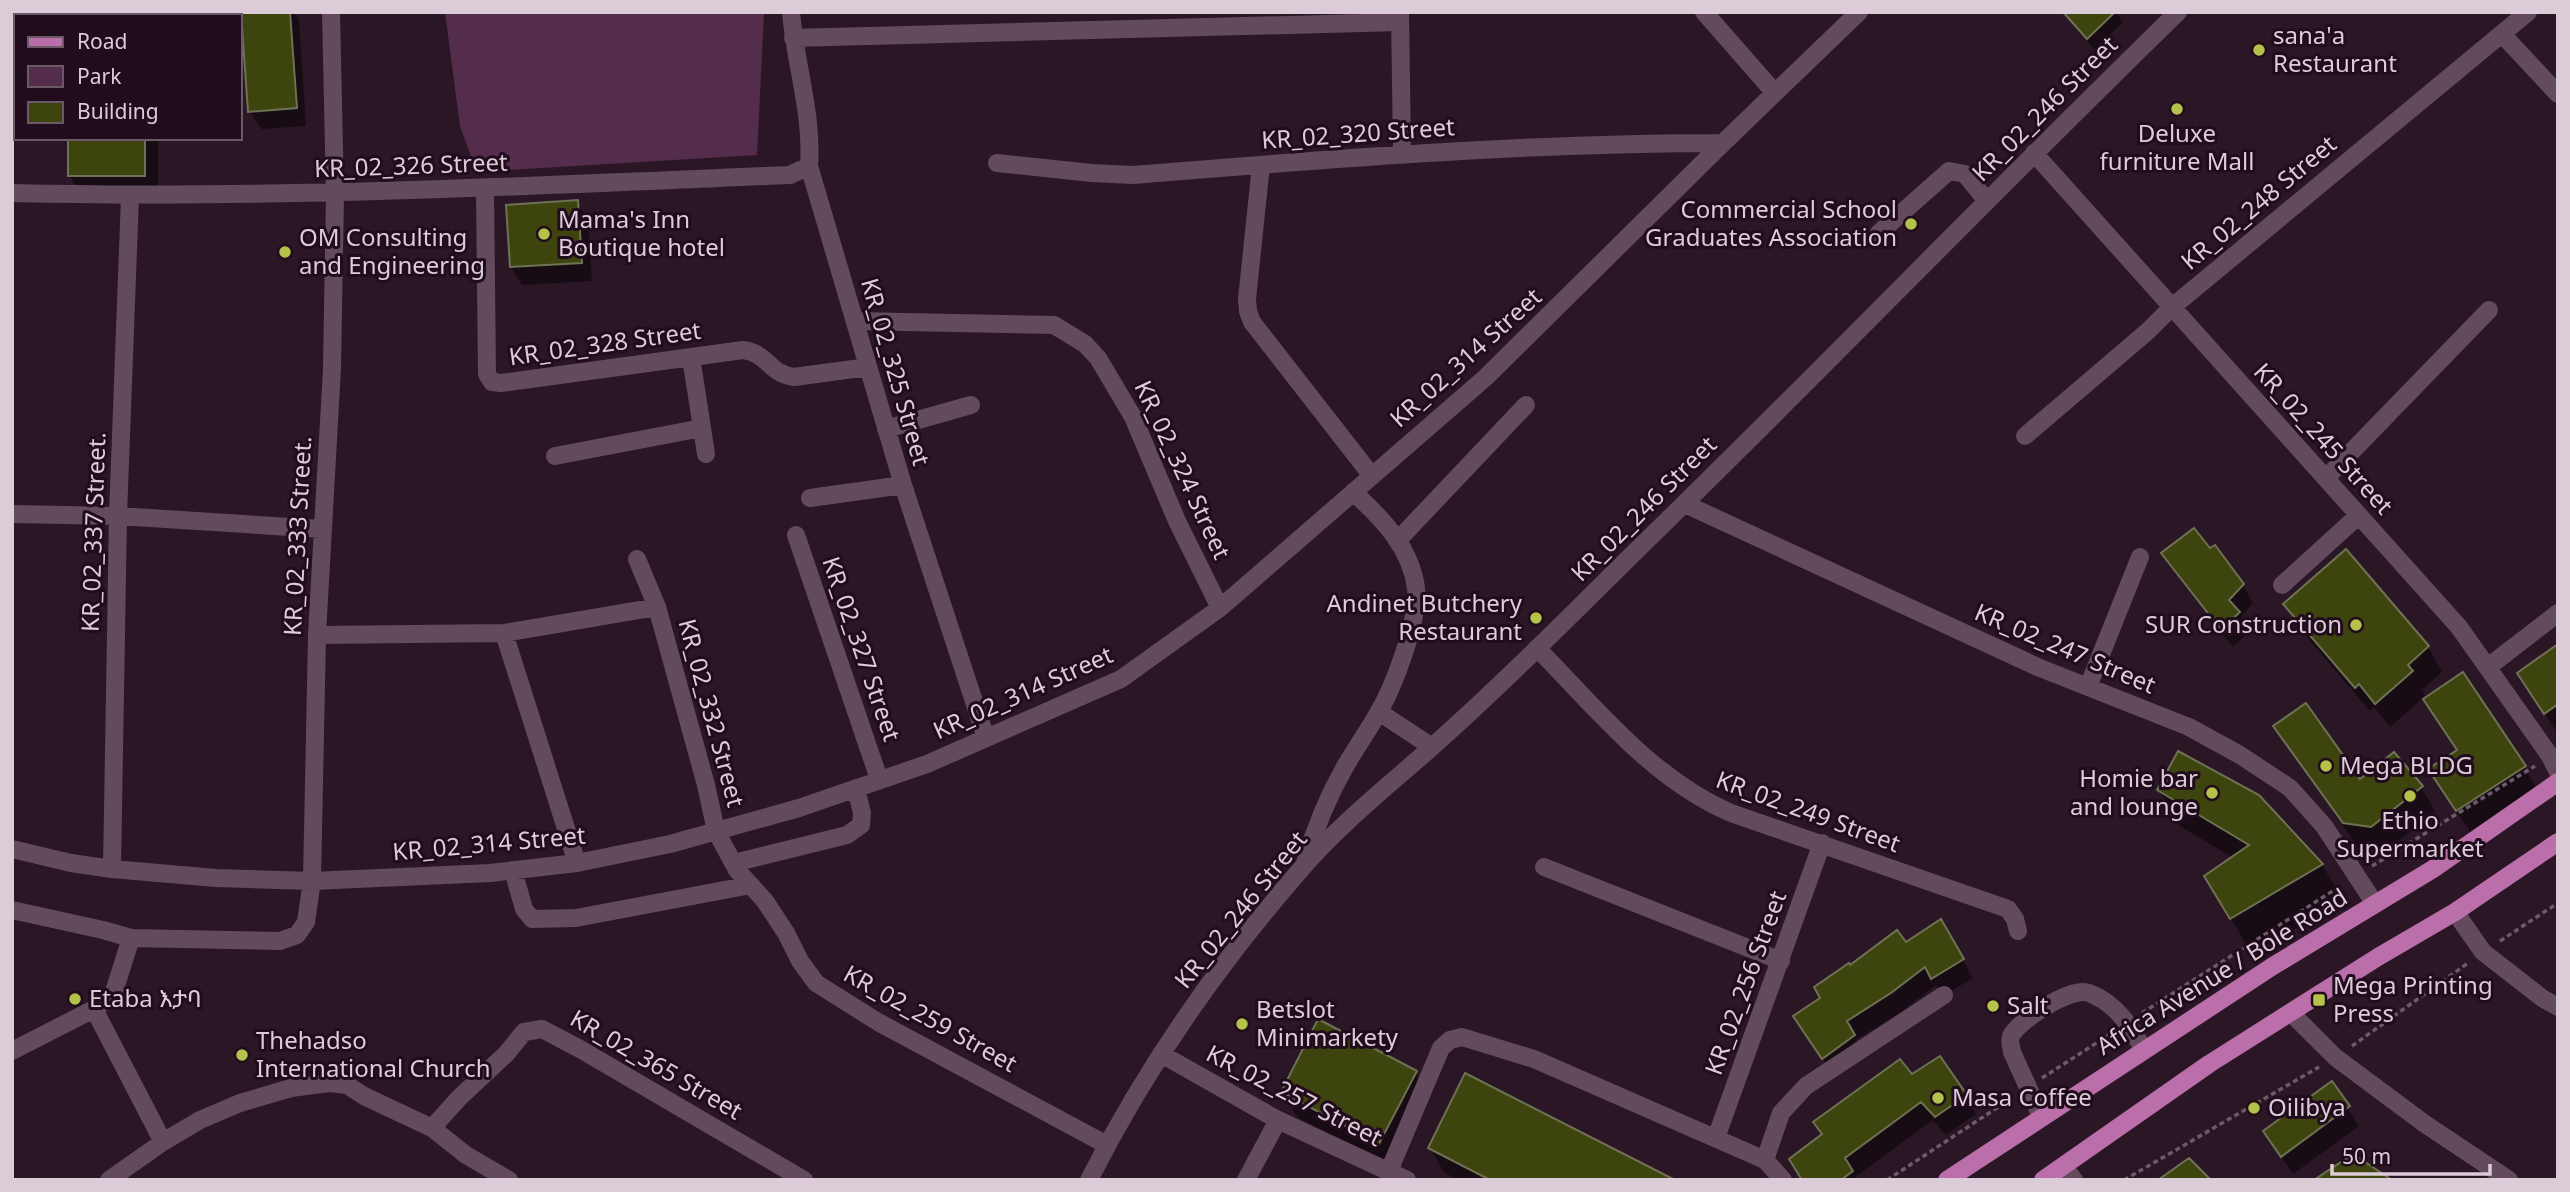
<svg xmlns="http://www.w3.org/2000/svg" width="2570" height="1192" viewBox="0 0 2570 1192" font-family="Georgia,'Noto Sans Ethiopic',serif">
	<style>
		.green { fill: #552d4c }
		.shadow { fill: #0007 }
		.building { fill: #3e440e; stroke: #6d7254; stroke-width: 2 }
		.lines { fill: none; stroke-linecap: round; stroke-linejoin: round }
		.path { stroke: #6d5a68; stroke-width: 3.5; stroke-dasharray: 5 3.5; stroke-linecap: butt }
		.minor { stroke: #634a5d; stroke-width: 18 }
		.major { stroke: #bb6faa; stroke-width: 18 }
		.poi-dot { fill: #b5c249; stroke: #210c1d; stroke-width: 2.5 }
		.labels { text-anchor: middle; stroke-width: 6; stroke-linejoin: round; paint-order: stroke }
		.poi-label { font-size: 24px; fill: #dbccd7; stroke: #210c1d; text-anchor: start }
		.street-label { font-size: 24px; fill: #dbccd7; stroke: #210c1d }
	</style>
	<rect width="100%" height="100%" fill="#2b1626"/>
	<path class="green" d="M445,12h319l-7,143 -280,17 -17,-46z"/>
	<path class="shadow" d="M69,12h88v4h-88z
		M243,12h51l5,8 7,106 -45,3 -11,-18z
		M2063,12h53l7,11 -29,26z
		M70,138h88v62h-74l-14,-24z
		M577,202l11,18 4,61 -70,4 -11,-18z
		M2346,551l82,96 14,25 -20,18 5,9 97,68 14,24 -66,44 -27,-41 13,-43 -34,-54 -34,30 -16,-20 -4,4 -71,-83 -14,-24z
		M2163,553l80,32 10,18 -12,13 9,15 -17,16 -59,-76z
		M2558,654v76l-2,1 -26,-40z
		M2276,727l84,55 61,5 14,24 -49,40 -27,-3 -69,-97z
		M2159,790l98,7 65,68 21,35 -91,54 -46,-78 27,-18 -53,-32z
		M1940,921l33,57 -30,18 -7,-11 -35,27 -45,28 8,14 -30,22 -28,-42 16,-35 28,-32 56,-23z
		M1939,1058l37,56 -30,21 -13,-15 -78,57 1,3h-53l20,-44 -8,-13 97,-47z
		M1416,1073l14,24 -36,71 -97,-51 -14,-25z
		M2332,1084l27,42 -66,48 -28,-42z
		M1430,1148l232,32h-204l-14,-8z"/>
	<path class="building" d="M241,12h49l7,96 -49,4z
		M2063,12h52l-28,27z
		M68,138h77v38h-77z
		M578,200l4,63 -72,4 -4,-62z
		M2194,528l16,20 5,-3 29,39 -15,16 11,12 -19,18 -60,-77z
		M2346,549l83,97 -21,19 5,6 -38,33 -16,-20 -4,4 -72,-84z
		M2558,644v60l-14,10 -27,-41z
		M2463,672l63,94 -70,45 -28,-42 29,-19 -34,-51z
		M2306,703l54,76 34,-27 29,34 -52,41 -28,-4 -70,-97z
		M2178,751l81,44 64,69 -93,55 -26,-43 45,-31 -92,-55z
		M1941,919l23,40 -33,20 -6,-12 -34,26 -44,28 8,14 -33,24 -29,-43 27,-18 -6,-11 35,-24 1,2 47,-35 9,12z
		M1318,1019l99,52 -38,73 -98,-52z
		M1940,1056l27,39 -32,22 -14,-15 -76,56 8,13 -12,9h-39l-13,-21 33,-25 -9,-12 87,-63 12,15z
		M1465,1073l210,107h-185l-62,-32z
		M2332,1081l18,25 -69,51 -18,-26z
		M2353,1154l39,26h-78z
		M2189,1158l22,22h-53z"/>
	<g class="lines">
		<path class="path" d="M2372,866l163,-100
			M2500,941l58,-38
			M2142,1013l200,-128
			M2352,1046l116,-83
			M2042,1078l70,-45
			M1887,1180l125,-82
			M2124,1180l195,-113"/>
		<path class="minor" d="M791,12c4,51 22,103 18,154l94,319 83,253
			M1400,12l2,142
			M1704,12l71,81
			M2502,34l56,60
			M793,38l606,-16
			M2034,153l425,474 91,129 8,16
			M997,163l95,10 41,2c196,-16 393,-32 590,-32
			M1261,165l-14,134 1,12 4,11 120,154
			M485,189l2,185 5,8 9,1 242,-33c25,3 26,24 51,27l74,-10
			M12,193c260,6 518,-7 778,-18l19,-9
			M1879,233l70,-62 16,3 22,27
			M855,321l199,4 31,19 13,14 35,59 44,104 43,87
			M691,357l15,97
			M886,429l85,-24
			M2025,436l123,-105 23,-23 357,-296
			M555,456l147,-28
			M2326,478l163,-168
			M810,498l93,-13
			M1685,504l355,164 149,59 51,28 50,33 34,38 51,78
			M12,514l106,2 203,13
			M796,535l83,244
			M1398,540l128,-135
			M637,559l20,48 49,178 10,46 21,39 28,31 21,32 14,28 16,22 62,39 229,123
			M2282,585l77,-70
			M504,633l73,230
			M317,635l187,-2 153,-26
			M1537,648c59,60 115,131 194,165l277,96 7,10 3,12
			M2488,667l70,-54
			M2088,687l52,-130
			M1379,712l53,35
			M12,849l59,14 41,6 104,9 96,3 178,-8 87,-10 93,-19 129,-36 128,-44 194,-85 99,-71 265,-230 238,-235 136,-131
			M734,863l113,-28 14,-10 1,-12 -6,-25
			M1305,863c10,-35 23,-67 41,-98 10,-17 21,-33 31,-50 17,-28 42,-95 39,-127 -5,-40 -34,-70 -63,-96
			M1544,867l237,94
			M112,869l6,-353 12,-320
			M513,870l11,39 8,10 44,-1 175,-33
			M12,910l91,20 28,8 -18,57 -19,14 -82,42
			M2455,912l28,40 59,46 16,9
			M131,938l149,3 17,-6 9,-13 6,-41 5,-246 15,-267 3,-174 -4,-182
			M94,1009l69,133
			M2291,1013l44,44 90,67 84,56
			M1161,1054l117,66 129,60
			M2041,1116l-29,-64c-1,-6 -3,-11 -1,-16 8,-16 61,-50 78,-43 27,10 41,33 55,57
			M432,1128l27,-30 47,-44 18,-22 18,-3 38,20 224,131
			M1716,1138l106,-295
			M1765,1160l16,-47 25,-27 138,-91
			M2064,1167l10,13
			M1389,1171l52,-123 9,-8 12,-3 72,22 231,101 18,20
			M109,1180l54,-38 37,-22 40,-17 51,-15 38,-5 18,2 17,11 68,32 34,27 43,25
			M1089,1180c57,-113 130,-217 213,-312 37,-43 87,-83 130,-121 72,-64 140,-133 209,-201 181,-176 356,-358 537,-534
			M1246,1180l32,-60"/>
		<path class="major" d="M1947,1180l326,-214 160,-97 125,-87
			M2043,1180l166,-116 169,-107 77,-45 103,-70"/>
	</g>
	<g class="poi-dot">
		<circle cx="2259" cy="50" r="7"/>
		<circle cx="2177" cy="109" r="7"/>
		<circle cx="1911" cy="224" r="7"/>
		<circle cx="544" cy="234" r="7"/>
		<circle cx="285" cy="252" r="7"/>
		<circle cx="1536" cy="618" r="7"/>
		<circle cx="2356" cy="625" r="7"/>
		<circle cx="2326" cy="766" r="7"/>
		<circle cx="2212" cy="793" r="7"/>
		<circle cx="2410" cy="796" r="7"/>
		<circle cx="75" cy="999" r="7"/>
		<rect x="2312" y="993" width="14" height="14" rx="3.5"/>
		<circle cx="1993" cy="1006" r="7"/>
		<circle cx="1242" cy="1024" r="7"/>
		<circle cx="242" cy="1055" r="7"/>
		<circle cx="1938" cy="1098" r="7"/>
		<circle cx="2254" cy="1108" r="7"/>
	</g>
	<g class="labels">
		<g class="poi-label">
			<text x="2273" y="44">sana'a<tspan x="2273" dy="28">Restaurant</tspan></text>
			<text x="2177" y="142" text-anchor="middle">Deluxe<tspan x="2177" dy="28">furniture Mall</tspan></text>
			<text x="1897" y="218" text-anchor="end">Commercial School<tspan x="1897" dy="28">Graduates Association</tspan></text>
			<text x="558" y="228">Mama's Inn<tspan x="558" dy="28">Boutique hotel</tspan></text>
			<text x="299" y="246">OM Consulting<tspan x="299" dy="28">and Engineering</tspan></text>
			<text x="1522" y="612" text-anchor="end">Andinet Butchery<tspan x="1522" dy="28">Restaurant</tspan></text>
			<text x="2342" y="633" text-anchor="end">SUR Construction</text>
			<text x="2340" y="774">Mega BLDG</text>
			<text x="2198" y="787" text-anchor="end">Homie bar<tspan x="2198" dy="28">and lounge</tspan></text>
			<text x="2410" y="829" text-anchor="middle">Ethio<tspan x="2410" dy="28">Supermarket</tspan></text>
			<text x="2333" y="994">Mega Printing<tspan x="2333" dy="28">Press</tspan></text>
			<text x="89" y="1007">Etaba እታባ</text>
			<text x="2007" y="1014">Salt</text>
			<text x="1256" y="1018">Betslot<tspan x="1256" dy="28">Minimarkety</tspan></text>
			<text x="256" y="1049">Thehadso<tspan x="256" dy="28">International Church</tspan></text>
			<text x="1952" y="1106">Masa Coffee</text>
			<text x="2268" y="1116">Oilibya</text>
		</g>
		<g class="street-label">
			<text transform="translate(2045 109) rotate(-45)" y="8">KR_02_246 Street</text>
			<text transform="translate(1358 134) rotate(-4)" y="8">KR_02_320 Street</text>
			<text transform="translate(411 166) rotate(-2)" y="8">KR_02_326 Street</text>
			<text transform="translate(2259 203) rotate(-40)" y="8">KR_02_248 Street</text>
			<text transform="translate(605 344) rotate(-8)" y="8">KR_02_328 Street</text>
			<text transform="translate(1466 358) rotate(-42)" y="8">KR_02_314 Street</text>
			<text transform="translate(895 372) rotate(74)" y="8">KR_02_325 Street</text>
			<text transform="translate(2323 439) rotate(48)" y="8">KR_02_245 Street</text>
			<text transform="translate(1182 470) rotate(65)" y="8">KR_02_324 Street</text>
			<text transform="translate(1644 509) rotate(-45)" y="8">KR_02_246 Street</text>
			<text transform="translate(94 532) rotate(-88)" y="8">KR_02_337 Street.</text>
			<text transform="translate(298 536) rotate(-87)" y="8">KR_02_333 Street.</text>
			<text transform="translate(861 649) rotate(71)" y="8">KR_02_327 Street</text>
			<text transform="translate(2065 649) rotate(23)" y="8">KR_02_247 Street</text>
			<text transform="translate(1023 693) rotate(-24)" y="8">KR_02_314 Street</text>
			<text transform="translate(711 713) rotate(75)" y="8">KR_02_332 Street</text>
			<text transform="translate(1808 812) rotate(20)" y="8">KR_02_249 Street</text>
			<text transform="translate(489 844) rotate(-5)" y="8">KR_02_314 Street</text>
			<text transform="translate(1241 910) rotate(-51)" y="8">KR_02_246 Street</text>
			<text transform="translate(2222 972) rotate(-32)" y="8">Africa Avenue / Bole Road</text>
			<text transform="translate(1746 983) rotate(-70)" y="8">KR_02_256 Street</text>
			<text transform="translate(930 1019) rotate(29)" y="8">KR_02_259 Street</text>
			<text transform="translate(656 1065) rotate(30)" y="8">KR_02_365 Street</text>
			<text transform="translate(1294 1096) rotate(27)" y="8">KR_02_257 Street</text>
		</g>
	</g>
	<rect width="2570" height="1192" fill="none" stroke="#dbccd7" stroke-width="28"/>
	<rect x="14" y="14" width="228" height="126" fill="#210c1d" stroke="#6b5967" stroke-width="2"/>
	<rect x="28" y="37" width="35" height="10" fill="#bb6faa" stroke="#6b5967" stroke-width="2"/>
	<text x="77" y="49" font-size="21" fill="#dbccd7">Road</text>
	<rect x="28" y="66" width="35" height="21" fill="#552d4c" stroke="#6b5967" stroke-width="2"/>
	<text x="77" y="84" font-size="21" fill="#dbccd7">Park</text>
	<rect x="28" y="102" width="35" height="21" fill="#3e440e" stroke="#6b5967" stroke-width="2"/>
	<text x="77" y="119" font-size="21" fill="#dbccd7">Building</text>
	<path d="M2332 1164v10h158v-10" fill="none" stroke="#dbccd7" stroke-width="3.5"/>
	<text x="2342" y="1164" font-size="21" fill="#dbccd7" stroke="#210c1d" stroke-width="5" paint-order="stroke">50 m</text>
</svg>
